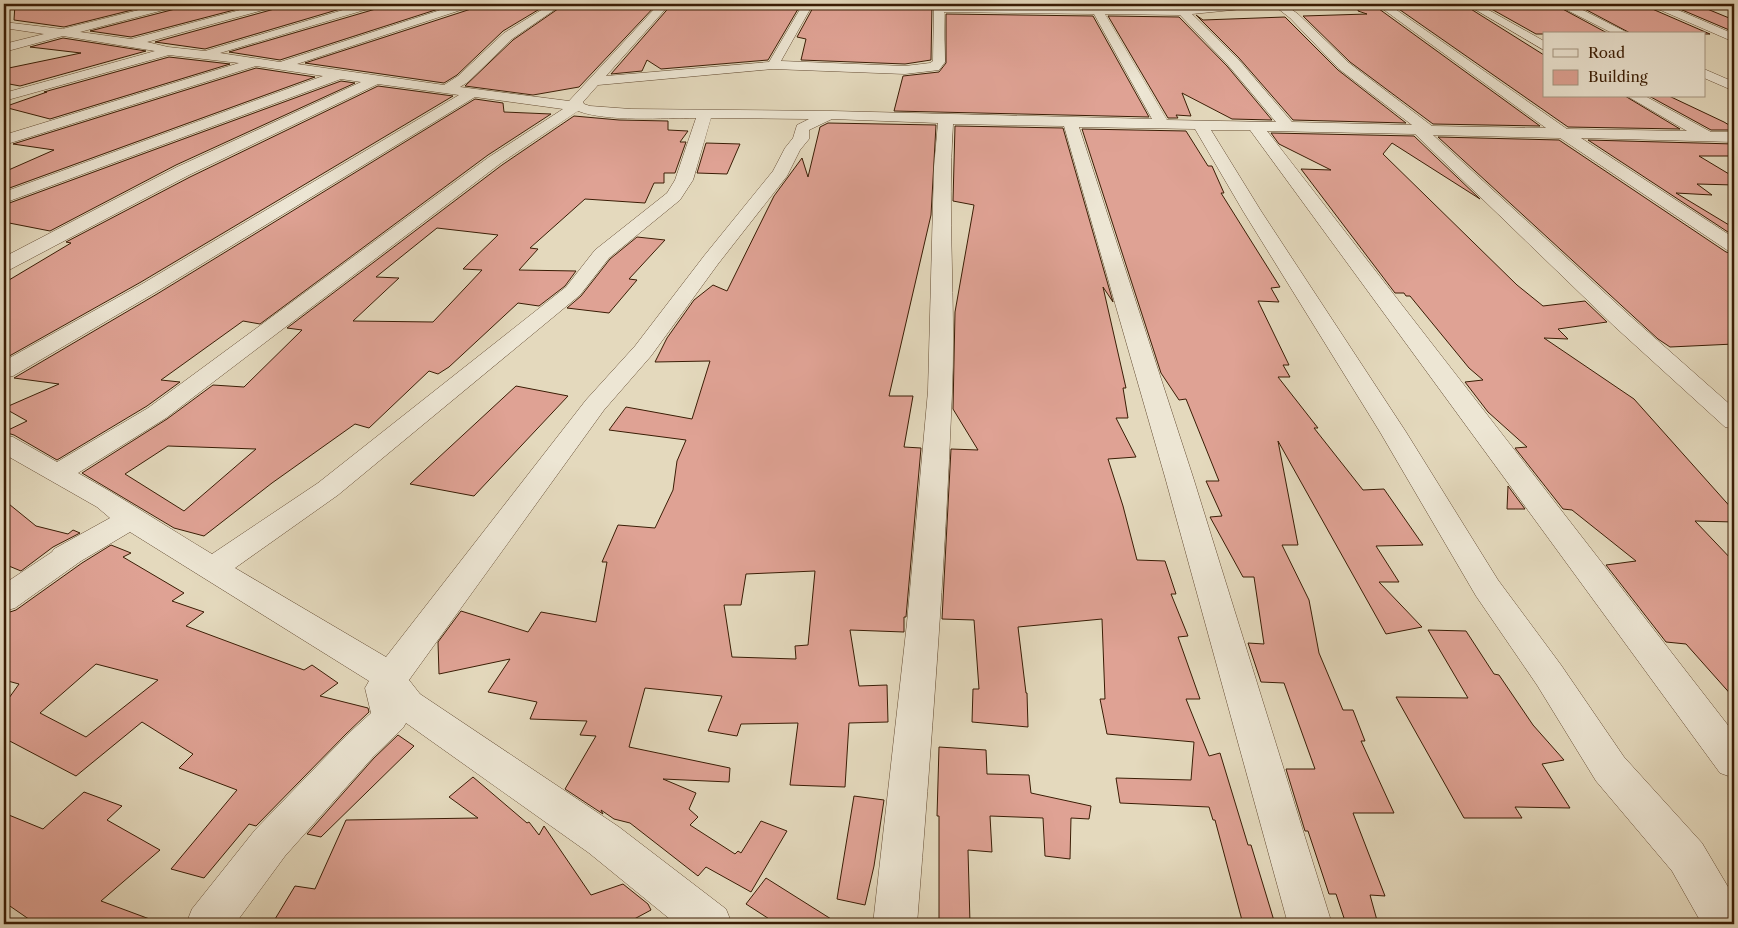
<svg xmlns="http://www.w3.org/2000/svg" width="1738" height="928" viewBox="0 0 1738 928" font-family="'Libre Caslon Text',serif">
	<style>
		.building { fill: #dfa294; stroke: #3a1d05; fill-rule: evenodd }
		.lines { fill: none; stroke-linecap: round; stroke-linejoin: round }
		.minor-casing { stroke: #644c33; stroke-width: 1 }
		.minor { fill: #ede6d4; fill-rule: evenodd }
	</style>
	<rect width="100%" height="100%" fill="#e4d9bd"/>
	<filter id="stains"><feTurbulence type="fractalNoise" baseFrequency=".004" numOctaves="4"/><feColorMatrix values="0 0 0 0 .2 0 0 0 0 .09 0 0 0 0 .02 0 0 0 .5 -.17"/></filter>
	<radialGradient id="worn" r=".72"><stop offset=".6" stop-color="#630" stop-opacity="0"/><stop offset="1" stop-color="#630" stop-opacity=".3"/></radialGradient>
	<path class="building" d="M15,4h102l27,3 -80,20 -50,-7z
		M182,4h75l-126,33 -41,-6 89,-23z
		M281,4h76l-152,45 -50,-7 123,-34z
		M381,4h73l-174,56 -51,-8 150,-44z
		M476,4h72l-45,27 -46,44 -13,8 -139,-20 169,-55z
		M565,4h92l-78,83 -46,8 -68,-9 48,-46z
		M672,4h129l-33,56 -107,9 -14,-9 -5,11 -31,3z
		M815,4h117l-1,56 -26,4 -104,-4 5,-21 -9,-2z
		M946,4h235l4,3h-2z
		M1598,4h50l2,4 60,26h-78l-53,-28h24z
		M1668,4h27l39,16v12z
		M1359,5l16,1 165,120 -107,-2 -83,-62 -47,-46 64,-2 -9,-3z
		M1393,5l73,1 78,49v41h81l55,33 -112,-2z
		M1525,5l32,1 52,28h-73l-50,-28 42,1z
		M946,14l147,2 56,101 -255,-6 9,-35 36,-4 7,-9z
		M1196,15l7,5 82,-3 53,53 68,53 -113,-3 -54,-62z
		M1108,16l71,1 48,49 45,54 -40,-1 -50,-26 9,23 -15,-1 2,3h-10z
		M63,38l83,13 -126,35 -16,-3v-14l77,-16 -51,-6z
		M169,57l61,7 -180,55 -46,-12 43,-15h-3z
		M256,68l59,9 -311,113v-18l50,-22 -41,-6z
		M341,81l14,2 -179,82 -126,66 -46,-9v-17z
		M378,86l75,10 -312,186 -137,77v-76l67,-40 -5,-1 124,-65z
		M1649,96h20l55,26 10,6v2h-23z
		M475,99l28,4 1,9 47,2 -63,41 -228,169 -17,-3 -82,59 19,2 -33,24 -90,54 -43,-25 -10,-3 23,-11 -23,-13 55,-24 -45,-6 143,-84z
		M574,116l45,4 49,1v9l20,1 -8,11h6l-11,31h-11v10h-10l-9,20 -60,-4 -55,49 8,1 -19,21 57,1 -11,15 -26,20 -21,-3 -69,64 -11,7 -9,-3 -60,57 -14,-4 -83,59 -68,53 -30,-8 -92,-55 85,-54 46,-34 31,2 58,-57 -15,-2 215,-163zM437,228l61,7 -35,34 19,1 -49,52 -80,-1 46,-43 -23,-1zM168,446l88,3 -72,62 -59,-37z
		M828,123l108,2 -5,90 -42,181h24l-9,51 17,1 -15,169h-2v15l-54,-2 9,56 28,-1 1,37 -39,1 -4,64 -55,-2 8,-62 -57,1 -4,12 -29,-5 14,-35 -77,-8 -16,59 101,21 -1,14 -66,-3 33,14 -7,16 9,8 -8,8 45,29 3,-3 3,2 20,-32 26,10 -36,61 -45,-25 -8,9 -68,-53 -16,-4 -13,-9 2,4 -38,-25 31,-53 -16,-1 7,-14 -57,-2 7,-17 -49,-10 22,-33 -71,15 -1,-32 23,-31 67,21 13,-20 55,10 11,-60h-5l16,-37 37,3 18,-38 4,-29 9,-21 -77,-10 17,-23 66,12 18,-58 -55,1 12,-24 27,-38 19,-15 14,6 47,-95 28,-38 6,19 12,-50zM815,571l-7,74 -13,1 1,13 -64,-2 -8,-52h17l5,-31z
		M955,126l108,2 50,174 -10,-15 23,101h-3l5,30h-12l20,39 -28,2 15,47 14,54 28,1 11,33h-5l17,42 -10,1 22,62h-14l23,57 11,-3 28,92h3l24,79h-32l-28,-104h-2l-4,-13 -89,-4 -4,-25 75,2 3,-38 -87,-8 -7,-35h5l-3,-80 -84,8 8,66h1l1,34 -56,-5 1,-33h6l-5,-69 -32,-1 9,-170 27,1 -25,-41 2,-97 19,-107 -21,-4z
		M1082,129l104,2 22,35h4l12,27h-3l59,94 -9,1 8,14 -21,-1 31,64h-6l7,12h-12l40,51h-4l49,62 21,-1 39,56 -47,1 23,36h-20l43,45 -36,7 -108,-193 20,104h-16l27,55 10,53 24,57h10l12,31h-4l33,72h-41l32,83 -15,-1 8,29h-32l-10,-30h-7l-21,-63h-3l-19,-62h29l-31,-86 -23,-1 -13,-39 16,1 -10,-67h-11l-33,-60 12,-1 -16,-35h13l-33,-82 -7,1 -18,-27z
		M1271,133l143,3 66,63 -88,-56 -9,11 134,131 26,21 42,-5 22,21 -49,7 10,10 -24,-1 90,61 100,112v11l-39,-1 39,41v136l-48,-54 -20,-2 -60,-77 30,-4 -64,-51 -9,-1 -48,-61 12,-1 -39,-35 -23,-30 18,-2 -14,-12 -59,-72h-4l-2,-3h-9l-94,-124 30,1 -52,-26z
		M1438,137l121,3 167,112 8,2v90l-64,3 -12,-8z
		M1588,140l146,4v12h-35l35,21v8l-37,-1 15,11 -36,-2 58,35v8z
		M706,143l34,1 -13,30 -30,-1z
		M637,237l28,3 -36,39 8,1 -28,33 -42,-5 14,-12 29,-37z
		M516,386l52,10 -94,100 -64,-12z
		M1508,486l17,23h-18z
		M4,500l32,26 32,8 5,-4 7,3 -27,14 -32,24 -17,-7z
		M111,545l20,8 -8,4 61,36 -12,8 32,11 -18,14 118,44 8,-5 26,18 -18,13 48,12 1,4 -23,22 -90,92 -7,-2 -45,54 -33,-9 66,-79 -58,-22 14,-14 -51,-32 -66,54 -72,-38v-33l15,-21 -15,-4v-66l12,-4 66,-47zM96,664l62,16 -72,57 -46,-24z
		M1428,630l38,1 28,43 5,1 34,50 31,35 -22,4 28,44 -55,-1 7,11h-58l-68,-121 72,1z
		M398,735l16,11 -93,91 -14,-3 67,-76z
		M939,747l47,3 1,24 42,1 2,18 60,13 -2,13 -18,-1 -1,41 -25,-3 -2,-38 -53,-2 2,36 -24,-2 2,74h-31v-108h-2z
		M473,777l54,46 2,-1 10,13 5,-9 47,69 32,-11 25,20 3,6 -26,14h-353l23,-38 20,3 31,-69 132,-2 -29,-21z
		M84,792l38,14 -15,14 53,30 -59,51 54,20v3h-119l-32,-22v-89l39,16z
		M854,796l30,4 -10,66 -9,39 -28,-6z
		M766,878l73,46h-62l-31,-20z"/>
	<g class="lines">
		<defs>
			<path id="minor" d="M163,4h17l-1,2 -99,26 51,7 132,-35h16l-1,2 -131,36 21,5 37,4 158,-47h16l-1,2 -158,47 60,9 179,-58h15l-1,2 -176,58 147,21 14,-9 46,-43 47,-29h12l-51,35 -44,43 -8,5 109,14 90,-97h11l-64,72 163,-14 34,-58h10l-32,57 124,5 25,-3 3,-2 1,-57h10v2l239,3 49,-5h35l-5,3 -70,7 46,45 54,63 120,3 -73,-56 -49,-51 -18,-14h12l14,10 51,49 83,63 114,2 -170,-124h12l179,125 120,2 -60,-35h18l66,36h23v10l-153,-4 153,100v14l-7,-2 -167,-112 -127,-3 197,181 104,92v21l-9,-2 -111,-101 -199,-192 -148,-3 467,602v45l-14,-5 -470,-643h-39l50,81 145,221 92,148 63,85 63,92 78,86 32,54v27h-32l-30,-53 -76,-90 -59,-96 -61,-89 -96,-164 -137,-221 -48,-82 -116,-2 114,350 139,447h-44l-123,-447 -101,-351 -111,-2c-6,90 3,180 -1,269 -7,178 -21,354 -35,531h-44l34,-301 21,-232 6,-224 4,-44 -106,-4 -23,11v9l-9,11 -13,26 -69,88 -67,92 -47,54 -195,270 11,14 199,133 107,82 6,15h-56l-87,-71 -183,-130 -3,5 -30,29 -88,99 -50,68h-49l6,-15 63,-79 92,-95 24,-22 -6,-25 4,-7 -239,-149 -49,29 -66,47 -11,3v-27l48,-32 2,-3 56,-31 -13,-11 -93,-53v-19l9,2 44,25 91,-54 341,-251 74,-48 -88,-12 -319,195 -143,84 -9,2v-17l138,-77 317,-189 -81,-11 -189,91 -178,94 -7,2v-14l173,-90 184,-85 -20,-3 -337,124v-11l319,-116 -67,-10 -252,79v-10l235,-72 -70,-8 -165,46v-8l151,-42 -92,-15 -59,16v-8l40,-10 -40,-6v-6l58,7zM944,12l150,2 58,105 -320,-8 -201,-2 -41,-3 -6,-2 -1,-2 15,-17 175,-16 132,5 34,-4 6,-8zM1105,14l75,1 48,50 48,57 -109,-2zM578,111c28,11 87,7 118,7l-21,62 -8,13 -72,57 -29,37 -248,196 -106,71c-45,-27 -89,-56 -134,-81l88,-55 335,-255zM711,118l98,1 -12,6 -4,13 -8,10 -12,23 -69,85 -69,90 -49,54 -200,257 -151,-89 103,-73 242,-200 29,-37 71,-58 13,-20z
				M1466,4h12l66,37v9z
				M1558,4h13l59,30h-16l-55,-28z
				M1650,4h14l70,30v8l-83,-36z
				M1704,69l30,13v9l-30,-13z"/>
		</defs>
		<use href="#minor" class="minor-casing"/>
		<use href="#minor" class="minor"/>
	</g>
	<rect width="1738" height="928" fill="none" stroke="#e4d9bd" stroke-width="20"/>
	<rect x="5" y="5" width="1728" height="918" fill="none" stroke="#3a1d05" stroke-width="2.5"/>
	<rect x="10" y="10" width="1718" height="908" fill="none" stroke="#3a1d05"/>
	<rect x="1543" y="32" width="162" height="65" fill="#ede6d4" stroke="#a59681"/>
	<rect x="1553" y="49" width="25" height="8" fill="#ede6d4" stroke="#a59681"/>
	<text x="1588" y="58" font-size="15" fill="#3a1d05">Road</text>
	<rect x="1553" y="70" width="25" height="15" fill="#dfa294" stroke="#a59681"/>
	<text x="1588" y="82" font-size="15" fill="#3a1d05">Building</text>
	<rect width="100%" height="100%" filter="url(#stains)"/>
	<rect width="100%" height="100%" fill="url(#worn)"/>
</svg>
